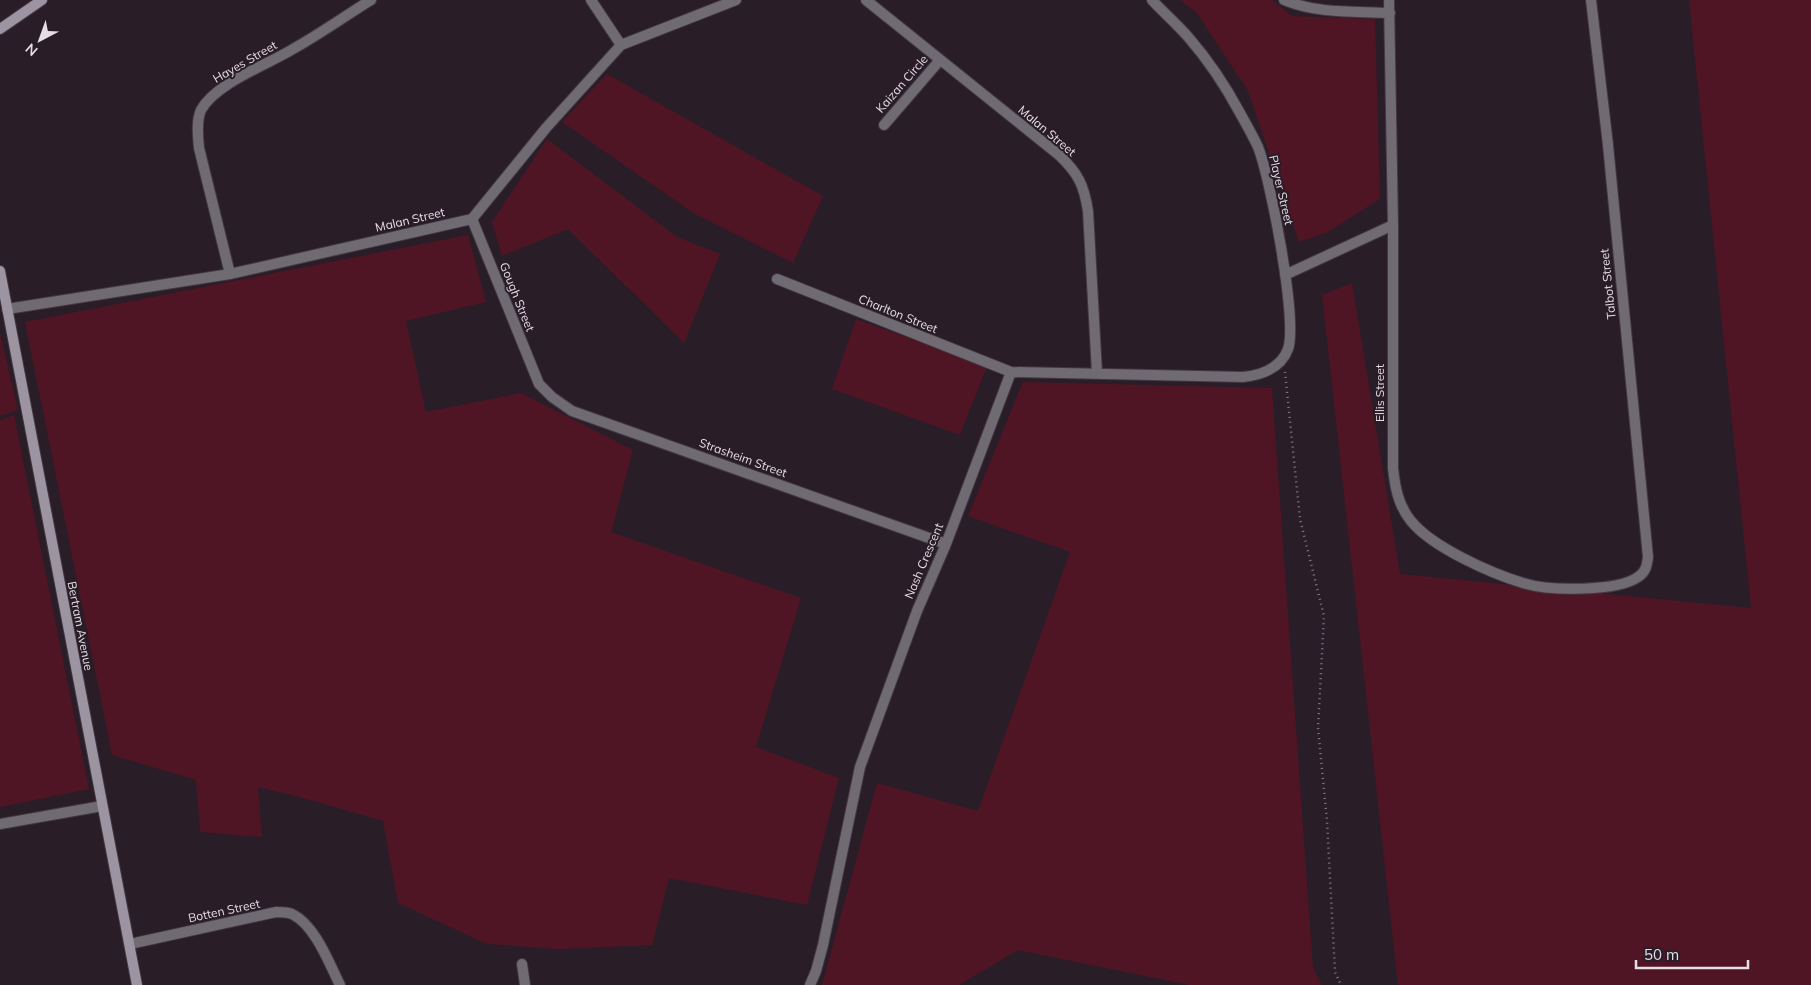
<svg xmlns="http://www.w3.org/2000/svg" width="1811" height="985" viewBox="0 0 1811 985" font-family="Mulish,sans-serif">
	<style>
		.green { fill: #501525 }
		.lines { fill: none; stroke-linecap: round; stroke-linejoin: round }
		.street-casing { stroke: #433842; stroke-width: 12 }
		.secondary-casing { stroke: #433842; stroke-width: 12 }
		.path { stroke: #877c86; stroke-width: 2.5; stroke-dasharray: 1 4; stroke-linecap: butt }
		.street { stroke: #706b73; stroke-width: 10 }
		.secondary { stroke: #9c95a1; stroke-width: 10 }
		.labels { text-anchor: middle; stroke-width: 4; stroke-linejoin: round; paint-order: stroke }
		.street-label { font-size: 12px; fill: #e6dde5; stroke: #291d28 }
	</style>
	<rect width="100%" height="100%" fill="#291d28"/>
	<path class="green" d="M1180,0h92l20,16 83,3 5,180 -54,34 -27,9 -51,-151 -51,-78z
		M1689,0h122v985h-413l-76,-690 30,-12 48,291 351,34z
		M607,74l216,122 -30,67 -98,-49 -133,-92z
		M547,139l130,98 43,17 -36,89 -116,-114 -66,27 -10,-34z
		M468,235l18,67 -80,19 20,91 95,-19 112,57 -22,82 190,66 -45,149 83,31 -32,127 -138,-27 -17,67 -93,4 -72,-5 -89,-41 -15,-82 -83,-24 -42,-10 4,50 -62,-5 -4,-52 -84,-25 -87,-433z
		M856,319l131,47 -27,69 -128,-46z
		M0,333l18,77 -18,6z
		M1023,382l249,6 41,580 9,17h-133l-171,-35 -59,35h-137l55,-202 101,28 92,-259 -102,-36z
		M14,415l75,374 -89,18v-387z"/>
	<g class="lines">
		<defs>
			<path id="street" d="M591,0l30,45
				M866,0l193,155c19,18 25,30 29,56l9,162
				M1284,0c33,14 71,11 106,13
				M1389,0l4,225v243c2,19 5,37 18,53 21,26 79,52 112,62 25,8 94,9 115,-6 8,-5 9,-12 10,-20l-40,-412 -17,-145
				M884,125l56,-65
				M472,219l67,165 13,13 20,14 374,133
				M230,274l-31,-126c-1,-11 -3,-27 2,-38 15,-27 66,-45 92,-61 27,-15 52,-33 78,-49
				M1285,275l108,-50
				M777,279l234,93 232,5c18,-2 38,-9 45,-28 10,-28 -18,-172 -30,-202 -5,-11 -12,-23 -18,-34 -14,-26 -31,-52 -51,-75 -11,-13 -25,-25 -37,-38
				M7,309l223,-35 242,-55 74,-91 75,-83 115,-45
				M0,824l102,-18
				M130,944l146,-32c5,0 11,0 16,2 23,11 37,49 48,71
				M522,964l3,21
				M810,985l6,-14 7,-26 37,-178 57,-156 29,-67 65,-172"/>
			<path id="secondary" d="M0,29l42,-29
				M0,271l137,714"/>
		</defs>
		<use href="#street" class="street-casing"/>
		<use href="#secondary" class="secondary-casing"/>
		<path class="path" d="M1285,372l15,147 24,97 -6,112 9,93 8,151 6,13"/>
		<use href="#street" class="street"/>
		<use href="#secondary" class="secondary"/>
	</g>
	<g class="labels">
		<g class="street-label">
			<text transform="translate(245 62) rotate(-30)" y="4">Hayes Street</text>
			<text transform="translate(902 84) rotate(-49)" y="4">Kaizan Circle</text>
			<text transform="translate(1047 131) rotate(40)" y="4">Malan Street</text>
			<text transform="translate(1281 190) rotate(77)" y="4">Player Street</text>
			<text transform="translate(410 220) rotate(-13)" y="4">Malan Street</text>
			<text transform="translate(1608 284) rotate(-96)" y="4">Talbot Street</text>
			<text transform="translate(517 297) rotate(68)" y="4">Gough Street</text>
			<text transform="translate(898 314) rotate(22)" y="4">Charlton Street</text>
			<text transform="translate(1380 393) rotate(-90)" y="4">Ellis Street</text>
			<text transform="translate(743 458) rotate(20)" y="4">Strasheim Street</text>
			<text transform="translate(924 561) rotate(-67)" y="4">Nash Crescent</text>
			<text transform="translate(80 626) rotate(79)" y="4">Bertram Avenue</text>
			<text transform="translate(224 911) rotate(-12)" y="4">Botten Street</text>
		</g>
	</g>
	<g transform="translate(40 40) rotate(221)" stroke="#291d28" stroke-width="4" paint-order="stroke">
	<path d="M0-4L9 19L0 12L-9 19Z" fill="#e6dde5"/>
	<text y="-8" font-size="14" font-weight="bold" text-anchor="middle" fill="#e6dde5">N</text>
	</g>
	<path d="M1636 960v8h112v-8" fill="none" stroke="#e6dde5" stroke-width="2.5"/>
	<text x="1644" y="960" font-size="15" fill="#e6dde5" stroke="#291d28" stroke-width="4" paint-order="stroke">50 m</text>
</svg>
